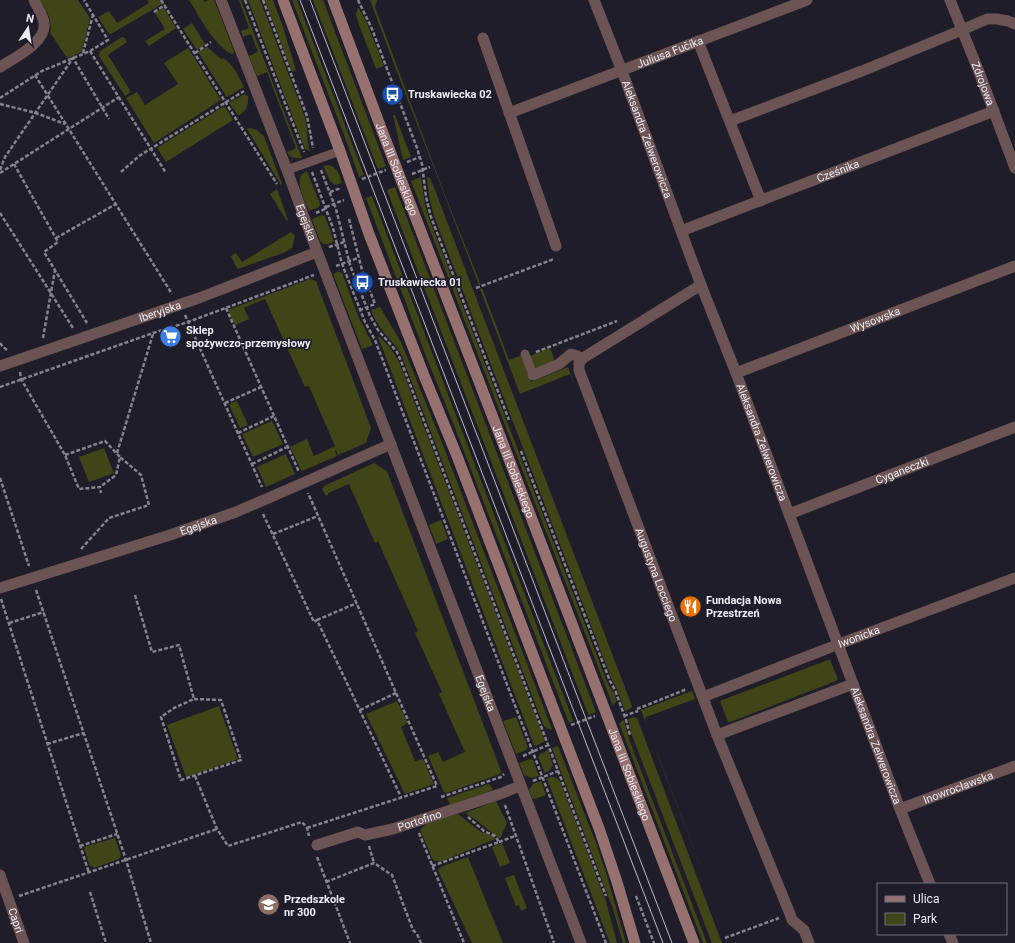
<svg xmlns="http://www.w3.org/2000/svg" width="1015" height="943" viewBox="0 0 1015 943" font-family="Roboto,sans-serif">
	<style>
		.green { fill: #3f4517 }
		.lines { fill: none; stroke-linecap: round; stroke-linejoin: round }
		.path { stroke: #85848e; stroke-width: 2.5; stroke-dasharray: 4 2; stroke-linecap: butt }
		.service { stroke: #6b5453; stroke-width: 9 }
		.minor { stroke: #6b5453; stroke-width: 11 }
		.secondary { stroke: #977170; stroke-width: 11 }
		.tram { stroke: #bcbbc4; stroke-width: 1 }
		.labels { text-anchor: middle; stroke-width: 3.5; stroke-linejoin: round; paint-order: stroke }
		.street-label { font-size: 11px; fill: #ecebf3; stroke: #1f1d29 }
		.poi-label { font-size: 11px; font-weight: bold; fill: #ecebf3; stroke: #1f1d29; text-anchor: start }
	</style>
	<rect width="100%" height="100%" fill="#1f1d29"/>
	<path class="green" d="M40,0h38l12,18 -8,33 -8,5 -7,2 -16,-24 -1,1c3,-14 -3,-24 -10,-35z
		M147,0h12l3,4 -51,30h-2l-11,-17 11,-6 8,12 32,-20z
		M189,0h14l1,2 5,-2h5l20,51 -1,3h-2c-19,-12 -30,-35 -42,-54z
		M239,0h2l61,158c-7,1 -12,0 -15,-6l9,-4 -29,-76 -10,4 -8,-20 9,-4 -7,-18 -8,3 -2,-6 8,-3z
		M248,0h12l45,117c3,11 1,23 5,34l-5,-2z
		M265,0h8l9,24 14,46 -4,2z
		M292,0h5l67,175 -5,2 -15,-42z
		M313,0h10l63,166 -7,3 -2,-2z
		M370,0h7l-2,7 68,183 38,95h-2l-80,-208z
		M358,7l8,14 18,45 -8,3 -18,-47 -2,-8z
		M164,8l12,20 -27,18 -4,-5 20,-12 -10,-16z
		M192,23l13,21 -8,6 -14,-21z
		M122,37l3,1 2,4 -19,13 23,37 -6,4 -26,-40 1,-5z
		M207,47l14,12 2,-1c11,7 15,17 21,29l-17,10 -1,-1 -28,-44z
		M188,48l33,52 -67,43 -28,-45 11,-6 8,13 33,-21 -14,-21z
		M244,94l4,2c1,9 -2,14 -8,19h-2l-9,-12z
		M224,106l1,1 8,13 -67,42 -9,-14z
		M393,115h2l16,42 -8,3z
		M250,128l7,2 7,6 18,48 -1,1 -34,-56z
		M328,165c10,2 11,10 14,18l-7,2 -5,-4 -7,-15z
		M307,171l13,33 -1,3 -10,4c-4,-11 -13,-25 -8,-36z
		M421,177l4,28 4,13 178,464 8,13 1,6 -3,5 -202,-525z
		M427,177l3,1 5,12 197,516 -1,2 -6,3 -9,-24 -4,-7 -178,-464 -5,-19z
		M395,187l201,525 -7,3 -1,-1 -200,-521 -1,-3z
		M277,189l11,31 -1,1 -17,-27z
		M372,196l200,522 1,3 -4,2 -116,-300 -26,-64 -61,-161z
		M322,215l3,1 5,14 4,12c-6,2 -9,4 -14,-1l-8,-22z
		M291,232l4,4 -3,12 -9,5 -45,16 -3,-4 -4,-9 5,-3 6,9z
		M339,271l3,2 16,43 15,29 -11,4 -29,-75z
		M310,279l6,2 55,147 -5,15 -28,12 -2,-5 -1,1 2,5 -35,15 -1,-1 -11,-23 17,-8 7,17 21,-10 -26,-60 -4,1 -40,-88 -21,9 5,11 -14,6 -7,-15z
		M482,288l27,72 13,-5 5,16 4,11 37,-15 7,18 -5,-11 -50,20 -40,-105z
		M380,307l21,35 40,98 111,289c-4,1 -7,-1 -9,-5l-142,-370c-5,-10 -15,-17 -21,-27 -4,-5 -7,-11 -9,-17z
		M378,337h2l11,12 8,13 146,379 -9,5 -2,-1z
		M550,348l4,10 -1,3 -17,7 -3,-1 -3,-11z
		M237,401l11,24 -8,3 -11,-24z
		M272,421l11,23 -30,13 -11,-23z
		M104,448l10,25 -25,9 -10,-25z
		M286,454l9,20 -29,13 -9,-20z
		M374,463l13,8 114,300 -1,3 -54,19 -2,-1 -16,-36 10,-4 5,10 22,-10 -26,-58 3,-2 -27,-59 3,-2 -40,-90 -3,2 -26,-59 -21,9v2l-2,1 -4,-7 2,-3z
		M441,520l7,19 -12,5 -7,-19z
		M828,660h2l8,19 -2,2 -103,40 -5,1 -8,-21 2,-1z
		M692,691l3,8 -49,18 -1,4 82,214 -64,-166 -22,-59z
		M397,701l11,22 -7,4 14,34 8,-2 11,25 -29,10 -39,-80z
		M219,706l19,53 -52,18 -19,-52z
		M516,717l12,30 -2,3 -10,4 -13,-33z
		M634,717l3,1 85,225h-10l-81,-210 -3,-14z
		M624,720l5,19 78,204h-4l-84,-220z
		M558,746l38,97 11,33 19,67h-3l-10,-34 -61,-161z
		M548,750l5,15 -3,5 -5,3 -7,-16 2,-3z
		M530,759l3,1 6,16 -8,2 -7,-3 -5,-12z
		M550,777h5l5,4 46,120 11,42h-7l-63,-164z
		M541,781l5,14 -11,4 -3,-1 -3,-8 4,-6z
		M489,784l1,1 3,5 -43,15 -3,-7z
		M496,801l11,22 -7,16 -24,-19 -11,-7z
		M458,814l23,18 12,4 2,3 -55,23 -7,-2 -13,-30 8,-8z
		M115,838l6,17 -2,4 -25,9 -5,-3 -5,-18z
		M502,843l8,20 -10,4 -8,-20z
		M468,857l35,86h-31l-34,-73 3,-3z
		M514,875l13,33 -6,3 -2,-6 -3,1 -11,-28z"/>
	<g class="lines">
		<path class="path" d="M161,0l116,184
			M245,0l59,152
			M263,0l44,116 6,32
			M358,0l14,29 45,119 5,16 4,33 5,20 78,203
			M154,12l11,-7
			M90,51l76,122
			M83,53l10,-38
			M195,53l16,-11
			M35,75l137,219
			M0,98l42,-27 48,-20 18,-11 -24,-40
			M0,104l36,9 29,11
			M407,162l13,-5
			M14,164l44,78 -14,10 43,71
			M0,170l5,-13 68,-99 36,61
			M321,170l15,39 14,56 20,51 8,14 19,22 4,9 205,535
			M121,172l18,-16 105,-65
			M312,172l21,56 8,32 3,9 21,53 10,18 231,603
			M0,173l119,-76
			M412,174l18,-7
			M362,179l24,-9
			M330,192l11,-4
			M326,207l18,-7
			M0,213l73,115
			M316,213l11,-5
			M349,219l13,51 13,34 -15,6
			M56,238l60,-34
			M329,247l15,-5
			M336,266l22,-8
			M476,288l78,-29
			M226,308l73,164
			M185,315l77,172
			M43,338l12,-68
			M0,343l3,4 4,3
			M536,352l81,-31
			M20,372l1,7 44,76 14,34 21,-2 1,6
			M0,387l153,-54 35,-11 126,-47
			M225,403l36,-16
			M238,433l36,-17
			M521,451l89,230 5,9 11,30 4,15
			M117,453l36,-119
			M65,455l40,-14 15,16 -4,18 -16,12
			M252,464l35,-17
			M0,478l29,88
			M263,514l51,108 3,-2 84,177
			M273,534l45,-18
			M81,549l28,-31 40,-13 -8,-30 -21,-18
			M36,590l90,270 25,83
			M135,595l17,57 27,-7 15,54
			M1,599l88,274
			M317,620l40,-17
			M9,623l35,-11
			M194,699l27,1 20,60 -60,20 -20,-63 13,-9z
			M637,709l50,-20
			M360,710l36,-17
			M624,716l14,-5
			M571,725l24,-9
			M47,744l37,-11
			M523,756l27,-12
			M195,776l22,53 11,17 74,-24 5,6 2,8
			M533,781l25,-10
			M441,797l60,-20 3,-3
			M505,805l49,138
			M307,828l130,-42 -129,-293
			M419,833l45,110
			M499,842l16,-6
			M80,846l37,-12
			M369,846l5,17
			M317,857l33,86
			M432,866l67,-24 -4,-6 -11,-5 -16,-14
			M326,882l48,-19 18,12 21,55 4,4 4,9
			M90,892l16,51
			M19,896l198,-67
			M636,896l18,47
			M725,938l54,-20"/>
		<path class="service" d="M287,170l53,-19
			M525,354l8,21"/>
		<g class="minor">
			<path id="s1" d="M221,0l66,170 17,47 277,726"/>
			<path id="s2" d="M594,0l28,71 79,214 35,88 164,436 30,75"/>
			<path id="s3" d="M950,0l29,72 36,96"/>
			<path d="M483,38l73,208"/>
			<path d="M698,41l63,160"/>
			<path d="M0,67c14,-9 47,-25 44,-44 -1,-8 -7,-16 -10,-23"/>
			<path id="s4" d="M509,113c100,-37 199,-76 298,-113"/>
			<path d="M730,121l132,-50 100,-41 25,-11h10l11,2 7,3"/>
			<path id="s5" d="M681,231l313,-120"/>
			<path id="s6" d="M701,285l-118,73 -4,5v7l138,365 73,179 2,6 12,10 5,13"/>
			<path id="s7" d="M0,366l199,-68 118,-46"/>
			<path id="s8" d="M736,373l279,-107"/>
			<path d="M533,375l26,-11 12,-10 12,4"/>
			<path id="s9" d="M789,514l226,-87"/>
			<path id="s10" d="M0,588l170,-53 66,-23 67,-29 88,-39"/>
			<path id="s11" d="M703,697l136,-53 176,-66"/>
			<path d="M717,735l136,-51"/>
			<path id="s12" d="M900,809l115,-43"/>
			<path id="s13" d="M317,845l41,-13 7,3 28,-6 107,-35 20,-8"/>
			<path id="s14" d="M0,875l24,68"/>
			<path d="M949,934l4,9"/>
		</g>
		<g class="secondary">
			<path d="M283,0l57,151 29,83 56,144 32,78 143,375 17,51 18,61"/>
			<path id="s15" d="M333,0l48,128 121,313 192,502"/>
		</g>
		<path class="tram" d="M300,0l363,943
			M310,0l362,943"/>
	</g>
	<defs>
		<symbol id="bus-disc" viewBox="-11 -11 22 22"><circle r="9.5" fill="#1a4fb4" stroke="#1f1d29"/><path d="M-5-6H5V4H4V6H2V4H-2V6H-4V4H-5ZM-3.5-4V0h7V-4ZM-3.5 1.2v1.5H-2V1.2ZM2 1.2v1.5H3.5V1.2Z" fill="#fff"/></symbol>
		<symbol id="supermarket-disc" viewBox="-11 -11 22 22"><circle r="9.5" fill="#3f7fe0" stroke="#1f1d29"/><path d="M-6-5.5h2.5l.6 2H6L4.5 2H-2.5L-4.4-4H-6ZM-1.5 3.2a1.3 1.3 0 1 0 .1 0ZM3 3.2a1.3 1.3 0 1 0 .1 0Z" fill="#fff"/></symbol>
		<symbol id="restaurant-disc" viewBox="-11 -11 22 22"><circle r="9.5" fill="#e8710a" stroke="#1f1d29"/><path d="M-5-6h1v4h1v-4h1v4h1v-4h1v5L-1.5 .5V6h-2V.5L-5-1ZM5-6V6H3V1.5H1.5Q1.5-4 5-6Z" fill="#fff"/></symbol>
		<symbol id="school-disc" viewBox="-11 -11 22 22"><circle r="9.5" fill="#8d6e63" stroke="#1f1d29"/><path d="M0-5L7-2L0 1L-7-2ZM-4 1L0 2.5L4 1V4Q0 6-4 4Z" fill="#fff"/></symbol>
	</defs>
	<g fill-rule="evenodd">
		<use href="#bus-disc" x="380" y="82" width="25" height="25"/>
		<use href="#bus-disc" x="350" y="270" width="25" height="25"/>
		<use href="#supermarket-disc" x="158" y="324" width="25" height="25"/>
		<use href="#restaurant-disc" x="678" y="594" width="25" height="25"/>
		<use href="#school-disc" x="256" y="892" width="25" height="25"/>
	</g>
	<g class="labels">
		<g class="street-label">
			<text dy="4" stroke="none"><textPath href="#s4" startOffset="172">Juliusa Fučíka</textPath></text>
			<text dy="4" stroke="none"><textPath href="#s3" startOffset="90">Zdrojowa</textPath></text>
			<text dy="4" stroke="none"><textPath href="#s2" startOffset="149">Aleksandra Zelwerowicza</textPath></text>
			<text dy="4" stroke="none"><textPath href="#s15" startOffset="181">Jana III Sobieskiego</textPath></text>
			<text dy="4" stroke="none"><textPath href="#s5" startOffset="168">Cześnika</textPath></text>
			<text dy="4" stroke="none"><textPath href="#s1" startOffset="238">Egejska</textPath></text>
			<text dy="4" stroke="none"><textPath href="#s7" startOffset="169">Iberyjska</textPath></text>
			<text dy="4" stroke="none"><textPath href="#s8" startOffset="149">Wysowska</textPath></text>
			<text dy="4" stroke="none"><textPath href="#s2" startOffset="473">Aleksandra Zelwerowicza</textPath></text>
			<text dy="4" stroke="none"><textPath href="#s9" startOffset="121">Cyganeczki</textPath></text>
			<text dy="4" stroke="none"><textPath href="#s15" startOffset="505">Jana III Sobieskiego</textPath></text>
			<text dy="4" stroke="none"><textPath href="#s10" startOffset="208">Egejska</textPath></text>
			<text dy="4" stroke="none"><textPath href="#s6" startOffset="371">Augustyna Locciego</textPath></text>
			<text dy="4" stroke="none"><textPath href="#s11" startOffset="167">Iwonicka</textPath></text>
			<text dy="4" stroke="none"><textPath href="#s1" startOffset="742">Egejska</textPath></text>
			<text dy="4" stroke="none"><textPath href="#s2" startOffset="797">Aleksandra Zelwerowicza</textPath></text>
			<text dy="4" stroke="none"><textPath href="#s15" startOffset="829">Jana III Sobieskiego</textPath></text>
			<text dy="4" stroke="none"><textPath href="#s12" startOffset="62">Inowrocławska</textPath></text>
			<text dy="4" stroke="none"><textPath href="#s13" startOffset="107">Portofino</textPath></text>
			<text dy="4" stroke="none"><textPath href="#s14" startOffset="48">Capri</textPath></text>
		</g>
		<g class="poi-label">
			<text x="408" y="98">Truskawiecka 02</text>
			<text x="378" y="286">Truskawiecka 01</text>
			<text x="186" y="334">Sklep<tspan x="186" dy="13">spożywczo-przemysłowy</tspan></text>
			<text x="706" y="604">Fundacja Nowa<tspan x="706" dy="13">Przestrzeń</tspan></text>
			<text x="284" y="903">Przedszkole<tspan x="284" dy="13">nr 300</tspan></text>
		</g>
	</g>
	<rect x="877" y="883" width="130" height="52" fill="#1f1d29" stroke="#716f7a"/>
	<rect x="885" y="896" width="20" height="6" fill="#977170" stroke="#716f7a"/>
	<text x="913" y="903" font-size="12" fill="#ecebf3">Ulica</text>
	<rect x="885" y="913" width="20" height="12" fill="#3f4517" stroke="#716f7a"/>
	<text x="913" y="923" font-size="12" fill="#ecebf3">Park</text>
	<g transform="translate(28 28) rotate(12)" stroke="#1f1d29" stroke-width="3" paint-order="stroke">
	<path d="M0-3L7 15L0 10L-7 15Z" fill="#ecebf3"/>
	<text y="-6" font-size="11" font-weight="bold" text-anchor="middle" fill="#ecebf3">N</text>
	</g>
</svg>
